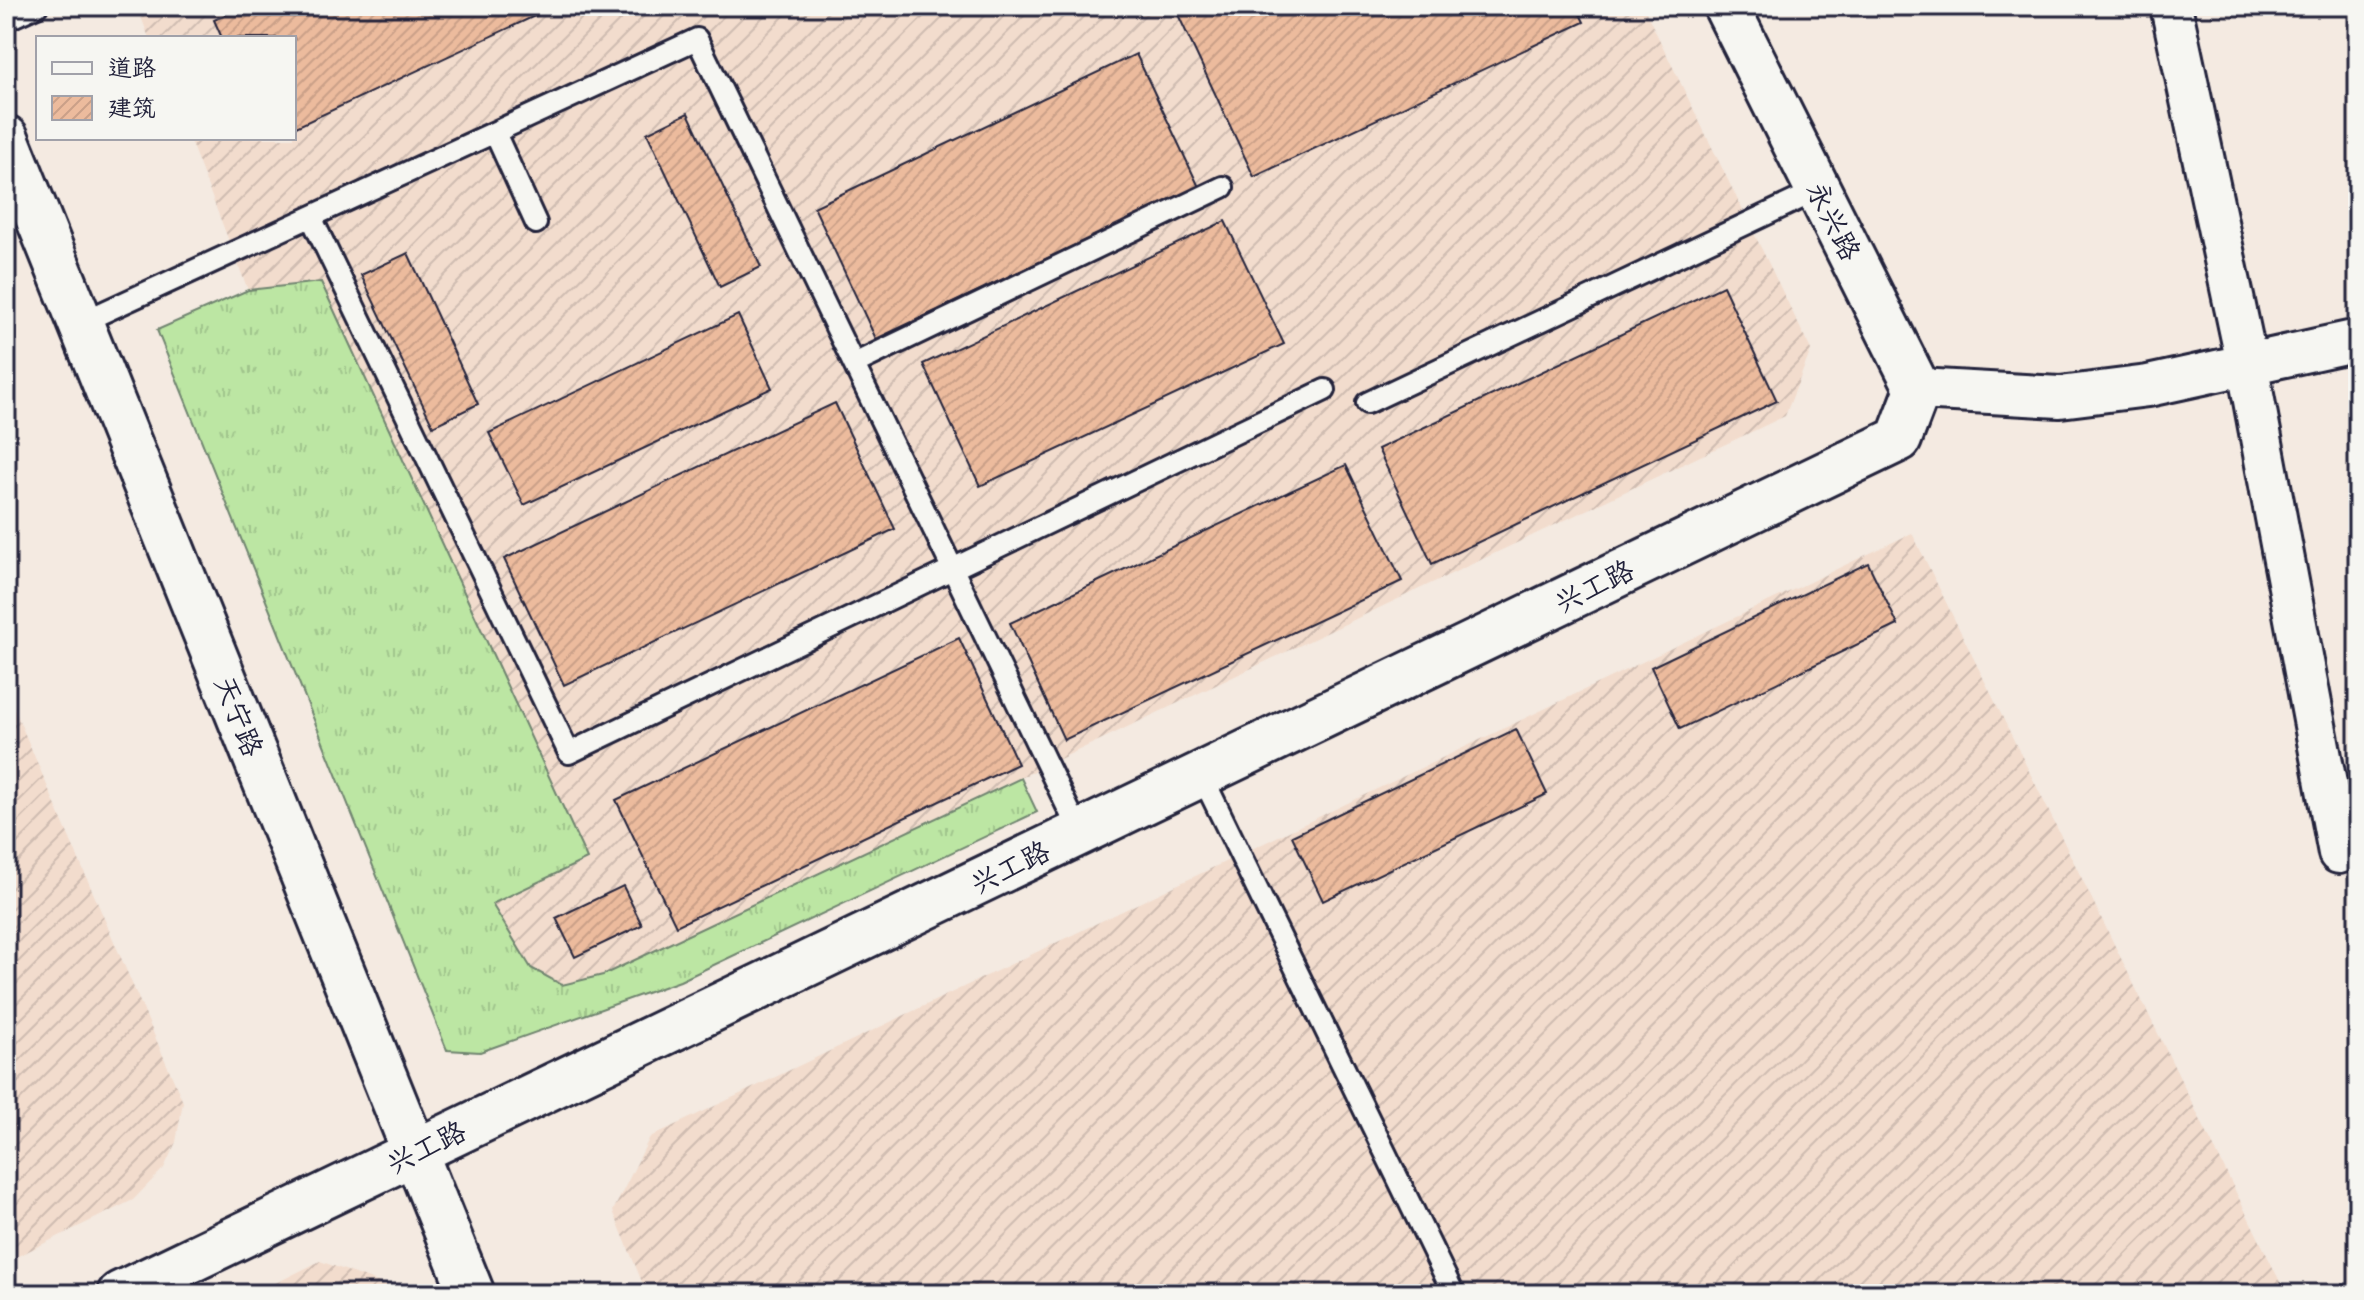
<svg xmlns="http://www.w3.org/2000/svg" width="2364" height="1300" viewBox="0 0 2364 1300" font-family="'Playpen Sans','LXGW WenKai TC',sans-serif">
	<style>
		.industrial { fill: url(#industrial-furrows) }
		.grass { fill: url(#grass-tufts); stroke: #6f846f; stroke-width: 2 }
		.building { fill: url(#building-hatch); stroke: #22223b; stroke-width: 2 }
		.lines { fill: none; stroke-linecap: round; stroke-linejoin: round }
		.lane-casing { stroke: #22223b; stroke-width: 26 }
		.street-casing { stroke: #22223b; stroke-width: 46 }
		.secondary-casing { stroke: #22223b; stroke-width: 50 }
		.lane { stroke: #f6f6f2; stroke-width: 20 }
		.street { stroke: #f6f6f2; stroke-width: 40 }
		.secondary { stroke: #f6f6f2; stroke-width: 44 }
		.labels { text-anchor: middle; stroke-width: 7; stroke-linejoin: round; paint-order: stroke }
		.street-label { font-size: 28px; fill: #22223b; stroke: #f6f6f2 }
	</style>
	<defs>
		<pattern id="industrial-furrows" width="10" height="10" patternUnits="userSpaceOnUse" patternTransform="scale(2)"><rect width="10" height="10" fill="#f2dccd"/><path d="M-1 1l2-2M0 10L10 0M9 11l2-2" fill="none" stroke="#cfbcb1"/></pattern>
		<pattern id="grass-tufts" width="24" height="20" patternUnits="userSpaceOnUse" patternTransform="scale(2)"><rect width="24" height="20" fill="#bce6a3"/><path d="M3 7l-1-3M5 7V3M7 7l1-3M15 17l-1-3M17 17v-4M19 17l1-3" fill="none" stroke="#a1c58d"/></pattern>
		<pattern id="building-hatch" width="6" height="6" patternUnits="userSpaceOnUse" patternTransform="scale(2)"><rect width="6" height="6" fill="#ecbb9d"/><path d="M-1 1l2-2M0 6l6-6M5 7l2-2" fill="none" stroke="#caa088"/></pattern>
	</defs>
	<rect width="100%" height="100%" fill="#f4eae1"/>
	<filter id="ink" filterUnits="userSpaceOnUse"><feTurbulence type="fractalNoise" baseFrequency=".0125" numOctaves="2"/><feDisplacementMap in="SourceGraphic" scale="16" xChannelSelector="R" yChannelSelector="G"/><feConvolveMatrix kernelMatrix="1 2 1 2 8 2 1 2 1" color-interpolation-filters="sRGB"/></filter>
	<g filter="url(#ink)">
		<path class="industrial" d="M137,6h1506l168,344 -26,66 -1182,559 -41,10 -31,-17 -40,-64 96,-44 -266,-577 -73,7 -59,-152h105v-100h-145z
			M1912,533l374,761h-1639l-34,-83 37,-74z
			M6,690l177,412 -7,40 -12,26 -31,32 -127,62z
			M320,1261l68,25 4,8h-138z"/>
		<path class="grass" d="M321,282l266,577 -95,45 39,64 31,17 41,-10 418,-197 16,34 -357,169 -200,71 -33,-2 -290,-720 91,-40z"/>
		<path class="building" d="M245,6h311l-262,122v-90h-72l-8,-18z
			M1174,6h402l8,16 -330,155z
			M1136,54l63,133 -323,152 -62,-132z
			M688,113l73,154 -41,20 -73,-154z
			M1225,221l59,123 -304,142 -57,-122z
			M408,253l70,151 -45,22 -72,-151z
			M1723,286l54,115 -345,163 -54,-115z
			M738,315l34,73 -248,117 -35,-72z
			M835,403l60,126 -331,156 -60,-126z
			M1346,465l56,116 -338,159 -54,-117z
			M1868,563l30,62 -218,104 -29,-62z
			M959,638l59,126 -342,162 -60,-126z
			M1516,729l31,65 -224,107 -31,-65z
			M623,886l19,39 -67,32 -19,-39z"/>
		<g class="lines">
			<defs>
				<path id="lane" d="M6,20l31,-14
					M495,133l41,90
					M311,217l258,536 756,-363
					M80,323l617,-284 383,794
					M854,364l369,-177
					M1367,403l451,-213
					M1201,774l253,520"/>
				<path id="street" d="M2171,6l76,357 92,490
					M1918,389l142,8 88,-11 210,-46"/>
				<path id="secondary" d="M6,138l466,1156
					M120,1294l1779,-855 19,-50 -192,-383"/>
			</defs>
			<use href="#lane" class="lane-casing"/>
			<use href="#street" class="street-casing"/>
			<use href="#secondary" class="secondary-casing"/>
			<use href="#lane" class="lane"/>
			<use href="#street" class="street"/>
			<use href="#secondary" class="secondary"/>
		</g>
	</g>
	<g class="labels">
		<g class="street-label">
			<text transform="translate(1834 221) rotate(63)" y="10">永兴路</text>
			<text transform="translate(1594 586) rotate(-26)" y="10">兴工路</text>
			<text transform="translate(239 716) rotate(68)" y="10">天宁路</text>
			<text transform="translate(1010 867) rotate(-26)" y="10">兴工路</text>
			<text transform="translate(426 1147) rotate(-26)" y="10">兴工路</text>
		</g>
	</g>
	<rect width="2364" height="1300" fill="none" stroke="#f6f6f2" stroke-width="32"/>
	<rect x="16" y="16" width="2332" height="1268" fill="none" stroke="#22223b" stroke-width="3" filter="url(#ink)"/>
	<rect x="36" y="36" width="260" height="104" fill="#f6f6f2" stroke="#a1a1a9" stroke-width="2"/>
	<rect x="52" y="62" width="40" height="12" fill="#f6f6f2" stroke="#a1a1a9" stroke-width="2"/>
	<text x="108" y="76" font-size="24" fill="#22223b">道路</text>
	<rect x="52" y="96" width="40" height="24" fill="url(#building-hatch)" stroke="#a1a1a9" stroke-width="2"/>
	<text x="108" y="116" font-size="24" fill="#22223b">建筑</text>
</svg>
